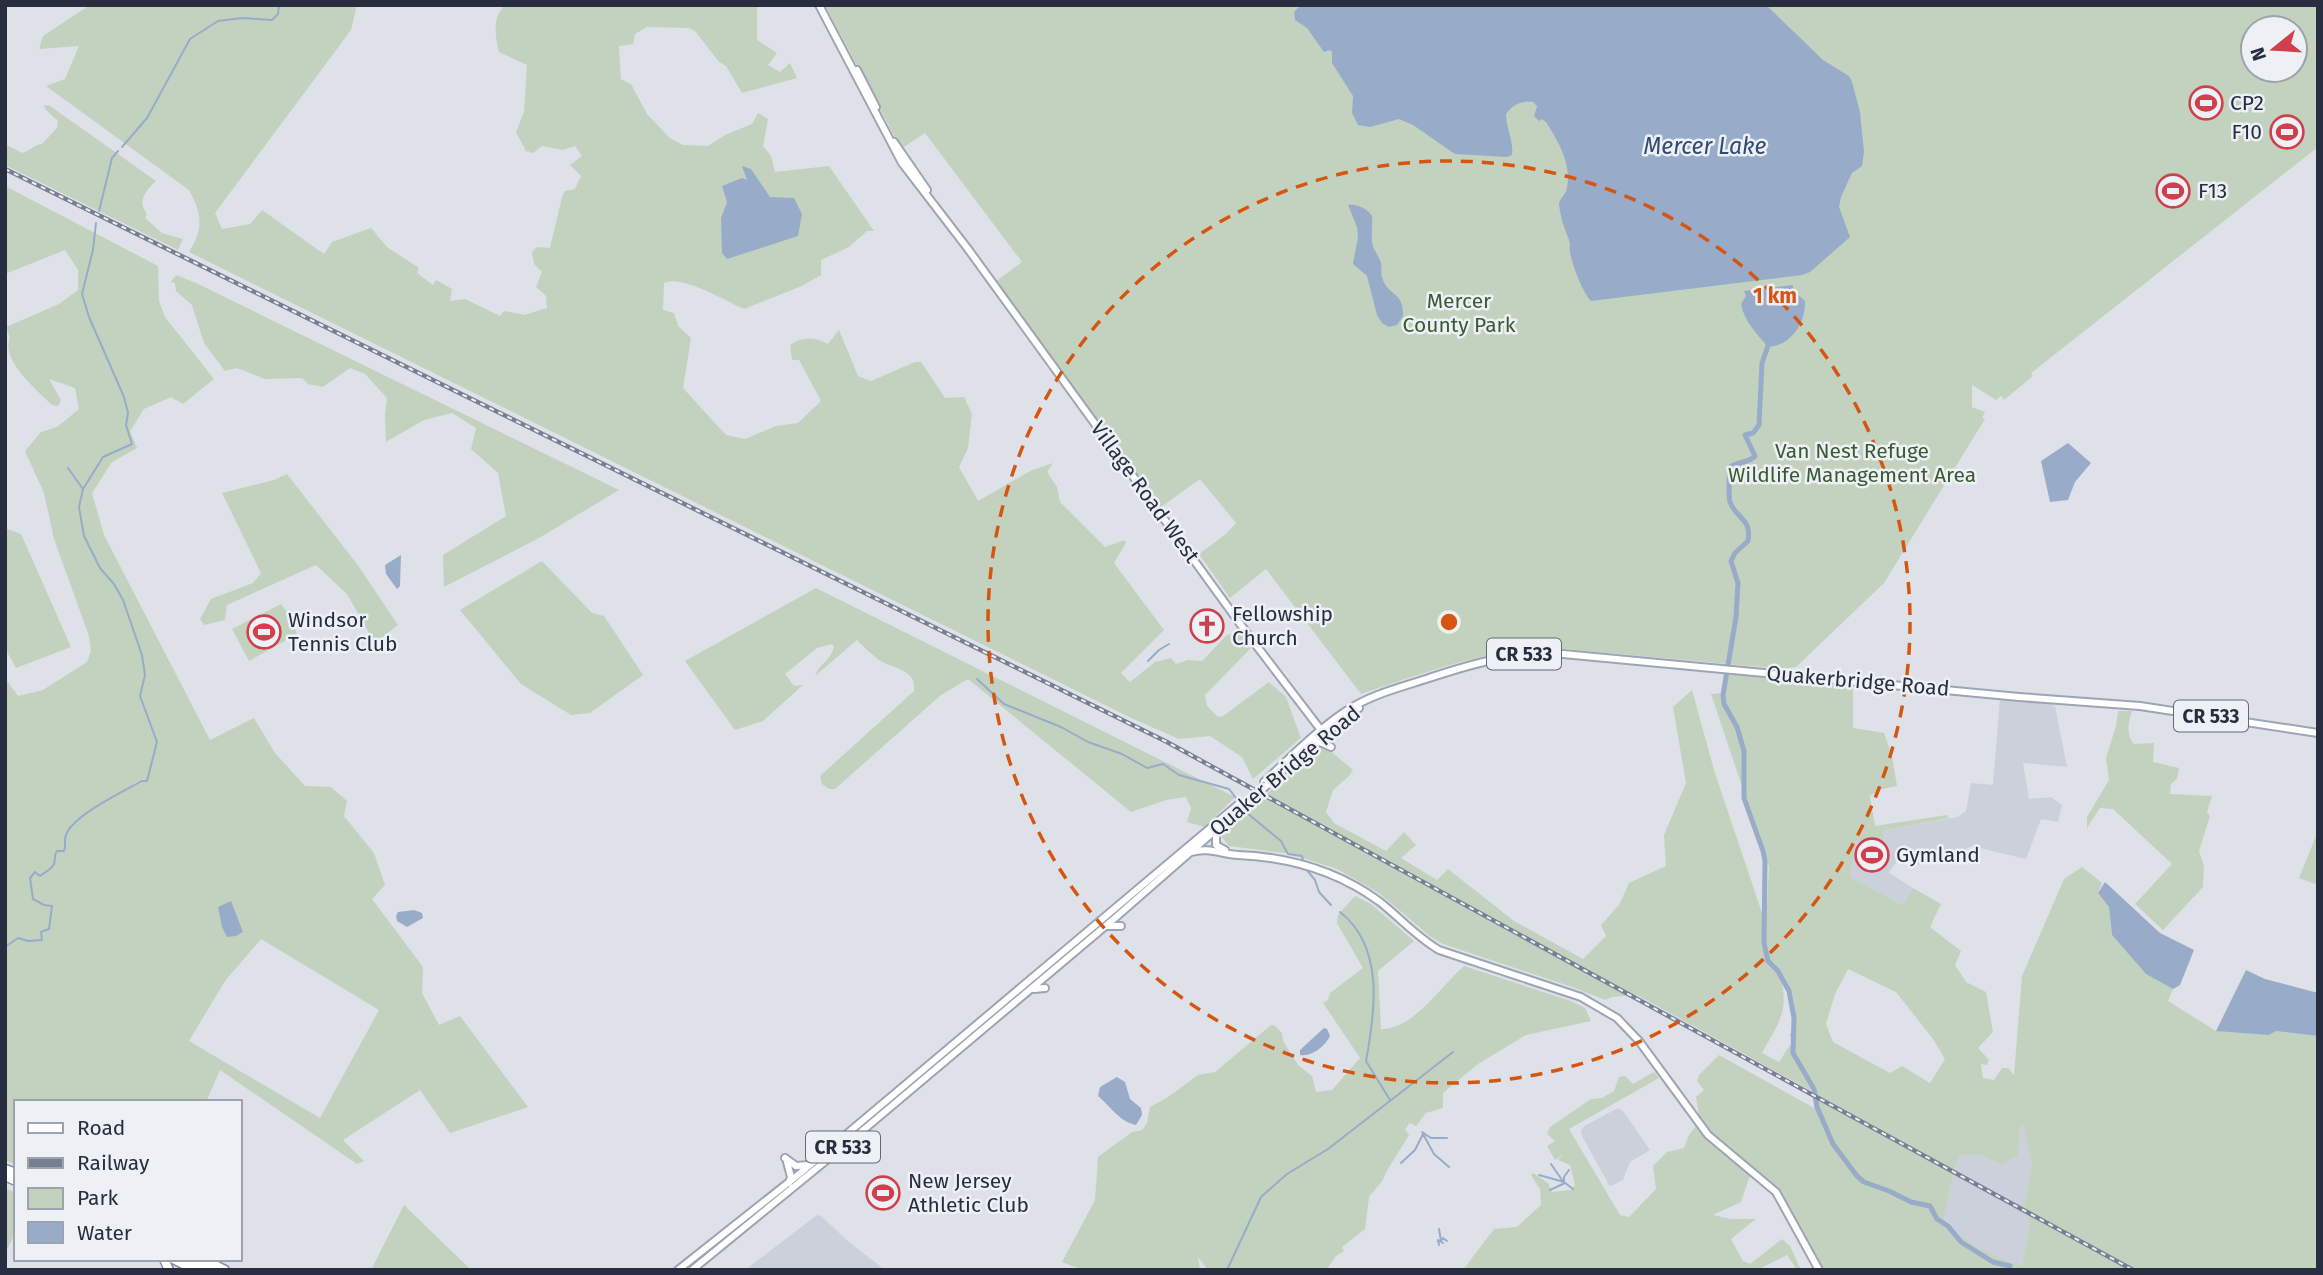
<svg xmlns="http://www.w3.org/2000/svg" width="2323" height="1275" viewBox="0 0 2323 1275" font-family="'Fira Sans',sans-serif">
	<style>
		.built { fill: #ccd0da }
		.green { fill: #c2d2bf; fill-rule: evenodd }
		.water { fill: #98acc9 }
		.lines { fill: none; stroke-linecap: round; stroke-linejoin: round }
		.stream { stroke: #98acc9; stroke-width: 2 }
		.river { stroke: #98acc9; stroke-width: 5 }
		.major-casing { stroke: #9da5b4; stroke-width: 10 }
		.highway-casing { stroke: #858d9f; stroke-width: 11 }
		.major { stroke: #fff; stroke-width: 6 }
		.highway { stroke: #fff; stroke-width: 8 }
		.rail-casing { stroke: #777f92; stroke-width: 4.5 }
		.rail { stroke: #edf0f5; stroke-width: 2; stroke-dasharray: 5; stroke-linecap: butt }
		.major-bridge-casing { stroke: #9da5b4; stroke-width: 10; stroke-linecap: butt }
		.major-bridge { stroke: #fff; stroke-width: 6 }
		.ring { fill: none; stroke: #d55511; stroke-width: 3.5; stroke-dasharray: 12 9 }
		.labels { text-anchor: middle; stroke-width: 5; stroke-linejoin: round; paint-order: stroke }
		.shield { fill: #edf0f5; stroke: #626876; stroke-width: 2 }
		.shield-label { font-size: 19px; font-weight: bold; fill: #272e3f }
		.poi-label { font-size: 21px; fill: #272e3f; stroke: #edf0f5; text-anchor: start }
		.park-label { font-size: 21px; fill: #395b34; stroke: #edf0f5 }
		.street-label { font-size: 21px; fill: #272e3f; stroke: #edf0f5 }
		.water-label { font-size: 23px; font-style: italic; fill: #314a73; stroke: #edf0f5 }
		.centre { fill: #d55511; stroke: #edf0f5; stroke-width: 3.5 }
		.ring-label { font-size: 21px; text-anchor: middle; font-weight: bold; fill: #d55511; stroke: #edf0f5; stroke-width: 5; stroke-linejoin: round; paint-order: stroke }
	</style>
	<rect width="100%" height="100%" fill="#dee1e8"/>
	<path class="built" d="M2000,698l49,5 6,3 12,61 -44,-4 6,36 22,-2 11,8 -4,17 -17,-3 -15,40 -54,-13 -25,12 -28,7 -19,-9 -11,17 24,15 -10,17 -53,-28 6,-37 26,-9 75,-14 9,-6 5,-28 22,2z
		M1618,1108l6,4 26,38 -20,12 -7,18 -12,6 -2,-1 -27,-49 -1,-5 3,-5z
		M2020,1125h4l8,40 -8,40 6,20 -8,42 -30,-10 -33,-21 -17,-17 12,-49 6,-15h22l19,10 17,-9z
		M817,1215l4,1 28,26 36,28h-140z"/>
	<path class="green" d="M90,5h267l-6,25 -136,183 7,16 28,-5 12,-14 62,44 8,-12 39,-14 16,19 32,21 -2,5 16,12 3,-5 16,9 -2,12 15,-2 35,17 4,-5 20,4 23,-7 -1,-12 -10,-9 6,-15 -8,-8 -2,-12 5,-5 13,1 12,-51 3,-6 10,-2 6,-13 -11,-11 12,-9 -7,-10 -12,4 -21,-4 -9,7 -7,-2 -10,-19 8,-20 3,-47 -28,-13c-4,-17 -7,-35 6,-47h255l-3,3v32l20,13 -9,12 12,7 10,-9 7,15 -55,15 -16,-27 -7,-4 -24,-31 -6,-3 -42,-1 -12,7 -2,10 -14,2 2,33 10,5 16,30 23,24 13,7 25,1 17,-11 27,-11 6,-11 10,6 -5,27 8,10 4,16 54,-6 45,65h-7l-18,16 -28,13v15l-19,11 -58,23c-18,-8 -63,-35 -80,-26l-1,27 11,3 4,13 13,12 -8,50 43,47 19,4 31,-13 22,-3 23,-22 -22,-41h-7l-2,-15c13,-9 25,-8 38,-1l11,-14 19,46 13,5 44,-19h6l24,36 19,-1 8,17 -4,34 -9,19 19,34 54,-31 21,-7 -6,9 10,15 3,15 45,45 19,-7 2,3 -12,20 50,67 -43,43 9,9 25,-20 16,-4 5,6 12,-4 14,1 24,-25 14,-6 11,18 -46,47 2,11 11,11 5,-1 46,-34 17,15 15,41 -48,41 -11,-22 -32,-21 -31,3 -50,-22 -940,-465c15,-24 13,-38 0,-62l-143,-104 19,-7 14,-33 -40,3 4,-13z
		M825,5h1486l7,3v139l-287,226 2,3 -29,24 -3,-4 -5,4 -24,-15v22l13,5 -3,6 3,1 -101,164 -88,84 -13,2 -230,-21c-67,1 -128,25 -192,46l-95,-125 -36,29 -31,-44 27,-20 10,-11 -36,-44 -39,28 -166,-225 27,-20 -97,-129 -24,16zM2253,28h42v42h-42z
		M44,105l6,1 106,75c-11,10 -19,21 -9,33l-2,4 17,15 21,6 -5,11 -173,-85v-21l17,9c8,-2 11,-8 20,-9l15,-16 1,-7 -13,-12z
		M5,186l153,80 1,35 6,16 49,62 -31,25 -12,-7 -27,12 -14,22 7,17 -25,14 -20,31 12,42 106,205 44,-22 21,35 30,33 26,1 16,14 -3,15 30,37 11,32 -13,14 51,68 -1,26 17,32 21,-9 68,91 -78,26 -30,-43 -77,50 21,21 -7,3 -137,-94 -14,32h-190v63l-11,-5v-482l13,18 25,-6 44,-28 4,-11 -2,-15 -35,-97 -10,-46 -19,-42 16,-19 16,-5 22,-18 -4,-21 -26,-9 12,21 -3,6 -6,-1c-15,-15 -52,-45 -42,-67l-4,-11 53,-23 19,-14v-20l-13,-20 -60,24zM261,939l118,71 -59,108 -131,-77 36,-60z
		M176,275l20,8 423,207 -80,48 -95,49 -1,-32 63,-39 -8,-43 -27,-24 5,-21 -24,-15 -28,7 -38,22 -1,-27 2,-17 -22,-24 -15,-6 -27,19 -15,-3 -6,-6 -37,1 -28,-11 -12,3 -21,-28 -12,-38 -16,-14 -1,-8 -4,-1z
		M287,474l70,90 41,61 -23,18 -28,-49 -31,-29 -89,40 -2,15 -21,5 -4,-6 11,-20 42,-16 8,-10 -39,-80 52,-13z
		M5,528l16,6 50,113 -55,21 -11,-20z
		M542,561l50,52 12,3 39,59 -53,38 -19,2 -50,-31 -61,-74z
		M816,588l419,209 -30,30 -18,-5 4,-14 -5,-11 -20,3 -35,12 -163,-133 -27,16 -106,94h-6l-7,-5 -2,-8 94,-85c3,-23 -23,-22 -35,-31 -8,-6 -15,-13 -22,-20l-42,36c4,-12 16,-16 19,-29l-2,-3 -15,4 -32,26 9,12 9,-1 -40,36 -28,9 -50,-69z
		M281,604l10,13 6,17 -48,27 -17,-32z
		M1727,674l126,12v42l31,5 8,23 5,30 -15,3 -12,7 5,30 72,-11 2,3 -67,13 2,10 -13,4 -15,-5 -6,37 53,28 10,-17 28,16 -11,23 31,24 -6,14 11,17 20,10 7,40 -15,16 11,12 -2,5 -6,-1 2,14 11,2 8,-12h6l6,7 8,-99 42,-97 18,-12 20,16 -4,10 11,14 3,28 34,39 27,15 -5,12 48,30h60l42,5v234h-498l-42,-76 -21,-20 -8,4 -8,24 -28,13 18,4h25l-25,20 12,22 7,3 32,-25 8,7 11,24h-4l-10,-15 -30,15h-294l31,-41 23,-2 24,-22 -1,-16 -9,-14 2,-2 15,10 4,9 18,-2 5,-5 -5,-20 -12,-5 5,-5 -8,5 -8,-14 8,-5 -8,-7 3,-7 41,-28 11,-1 12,-7 5,-14 6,-1 8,8 21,-12 5,6 -90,51 51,86 9,2 27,-28 -3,-23 14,-14 17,-4 5,-13 11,-14 -4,-24 8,-7 -7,-9 2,-6 20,-20 95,53 1,-15 -178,-98 -25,2 -7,3 -30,-12 -132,-44 -12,-7 -52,-44 -42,-24 -46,-15 -62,-8 -9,-11 103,-90 30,25 -4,6 -16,14 -7,22 8,11 52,28 18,-19 12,13 -15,13 36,22 11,-11 66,52 69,38 23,-23 -5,-11 18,-20 10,-22 37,-17 -2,-31 22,-52 -13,-76 19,-17 22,80 52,155 3,-58 -58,-173 11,-1zM1848,969l48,23 37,47 12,20 -15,24 -28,-17 -12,7 -57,-31 -7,-18 9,-30zM1779,970c14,14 22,48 10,66l5,3 -15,23 -17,-9c19,-35 28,-42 17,-83zM2023,1125l9,40 -8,40 6,20 -8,41c-34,-10 -55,-22 -79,-47l11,-49 6,-15h22l19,10 17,-9 2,-30z
		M2118,711h14c-4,10 -6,24 2,33l20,-1 -1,19 26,6 -2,11 -6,5 -1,10 42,2 -5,16 3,4 -11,35 5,15 -1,21 -40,43 -28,-26 37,-40 -59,-55 -13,-1 -13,20v-11l22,-37 -3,-22 10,-32z
		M2316,836h2v49l-19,-7z
		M1355,896l16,8 43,37 -36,30 3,58c32,1 60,-43 83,-63l107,35 14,7 6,13 -65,14 -48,29 -35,29v15l-17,5 -10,13 -6,-3 -5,6 4,6 -23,37 -3,8 -14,17 -4,32 -23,18 2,4 -8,5 -10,14h-118l-10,-13 2,13h-117l-21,-8 33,-62 3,-43 34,-25 10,-2 5,-7 3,-16 18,-10 30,-22 17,-3 56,-47 4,1 7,7 1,8 15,24 14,11 4,16 16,-2 28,-32 -37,-55 5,-3 2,-7 33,-25 -26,-45 1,-8z
		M5,1188l11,5v38l-11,23z
		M404,1205l67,65h-100z"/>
	<path class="water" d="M1301,5h465l57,55 26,16 3,6 8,30 4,40 -2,14 -10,7 -11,24 -2,10 11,30 -40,35 -8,3 -211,26c-8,-8 -20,-38 -21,-50 -1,-6 1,-5 -1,-11 -5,-13 -9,-23 -10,-37 2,-6 7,-9 8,-15 5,-24 -9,-47 -21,-66l-4,-3 -3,2 -5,-5 3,-10 -4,-4c-14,-1 -19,2 -27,12 0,13 8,28 6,41l-5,2 -52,-3 -42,-29 -14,-6 -29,8 -12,-2 -6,-12 1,-17 -21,-33v-11l-2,-2 -6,2 -17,-24 -12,-8 -1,-8z
		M742,166l9,3 19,28 24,1 8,16 -4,22 -71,23 -5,-6 -1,-35 6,-16 -5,-16 20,-8 5,2z
		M1348,205c7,-2 20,4 24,11 1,9 -1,18 0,27 2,8 7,13 9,20 1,6 -1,11 2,17 6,16 21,12 20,36l-6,9 -8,2 -7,-4 -5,-8 -10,-39 -14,-12 5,-27 -1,-10z
		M1793,285v5l12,11c1,21 -13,45 -37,46 -11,-13 -24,-26 -27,-43l5,-8 -2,-5z
		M2068,443l23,20 -16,19 -7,18 -18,2 -9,-41z
		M401,555l-1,31 -3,3 -11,-15 -1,-9z
		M2105,882l55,51 34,17 -14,35 -7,4 -27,-15 -34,-39 -3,-28 -11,-14z
		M231,901l12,31 -7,4 -9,1 -5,-10 -4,-20z
		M414,910l8,3 1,5 -16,9 -10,-6 -1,-5 2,-4z
		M2246,970l19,9 53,14v43l-42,-5 -7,4 -53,-4z
		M1324,1028l3,1 3,7c-5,10 -18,21 -30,19v-5z
		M1117,1077l8,5 5,17 11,9 1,7 -6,10c-16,-3 -25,-18 -38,-29l2,-9z"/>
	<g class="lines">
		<path class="stream" d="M122,147l25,-29 43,-79 28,-18 24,-3 30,2 6,-6 1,-9
			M99,211l13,-53 6,-7
			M68,468l15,21
			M1148,661l11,-11 10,-6
			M977,679l27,25 57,23 27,15 34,12 25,14 16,-4 16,11 50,14 7,9
			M1247,813l34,28 7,13 14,2 1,5
			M1306,869l9,11 4,12 12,13
			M1340,912c45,35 35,101 26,149l24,39
			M5,947l13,-9 10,3 14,-1 -1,-8 8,-3 3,-23 -8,-1 -11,-6 -3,-21 5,-6 5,4c5,-4 11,-6 14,-12 2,-5 -1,-8 3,-13h7c2,-5 0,-12 2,-16 6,-19 58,-44 76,-54h5l10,-39 -17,-46 5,-21 -3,-20 -19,-55 -9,-16 -14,-16 -16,-32 -5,-29 4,-18 20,-32 29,-13 -6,-19 2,-12 -4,-16 -35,-80 -7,-23 11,-44 3,-27
			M1422,1132l9,6h16
			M1423,1134l11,20 15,13
			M1401,1163l14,-13 8,-16
			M1551,1164l11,16
			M1539,1175l25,7 9,7
			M1564,1181v-4l5,-7
			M1550,1190l15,-7
			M1439,1229l2,12 2,-3 4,3
			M1439,1245l-1,-5 5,3
			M1227,1270l34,-73 26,-23 41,-25 125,-97"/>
		<path class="river" d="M1769,343l-7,20 -3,62 -6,8 -8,2 10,21c-7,8 -19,5 -26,12 1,9 -1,27 1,34 6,17 22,16 18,39l-13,12 -4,8 7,22 -2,34 -13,78 1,9 13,23 7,24v47l19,53 2,10 -1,82 4,18 10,10 11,20 5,27 -1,35 21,36 3,18 16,37 24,32 7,6 25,9 22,11 19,4 7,13 11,7 13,16 32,20 17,4"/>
		<defs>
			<path id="major" d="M819,5l83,158 66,86 281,387 75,98
				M857,70l19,37
				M894,142l33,48
				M1314,744l6,-2 11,5
				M1273,779l51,-45 35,-26
				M1264,782c26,-24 52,-51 82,-71 24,-16 52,-23 80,-32 45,-15 89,-28 137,-25l456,43 121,9 178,27
				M1216,831v14l9,5
				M1191,852c18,-5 30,2 47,3 52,2 100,16 142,47 20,16 37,35 59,48l142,47 36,21 22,23 69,94 68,57 43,78
				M1106,926h15
				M1034,989l11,-1
				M785,1158l11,8 13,-1
				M787,1162l4,15 -2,6
				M678,1270l120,-95 442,-372
				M692,1270l163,-133 260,-219 127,-111"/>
			<path id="highway" d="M5,1169l11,4
				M5,1176l11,5
				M164,1259l5,11
				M173,1259l22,11
				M187,1259l23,11
				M203,1259l22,11"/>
		</defs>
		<use href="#major" class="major-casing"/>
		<use href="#highway" class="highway-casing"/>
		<use href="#major" class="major"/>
		<use href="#highway" class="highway"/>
		<defs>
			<path id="rail" d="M5,169l1162,573 966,528"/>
		</defs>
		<use href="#rail" class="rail-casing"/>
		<use href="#rail" class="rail"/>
		<defs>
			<path id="major-bridge" d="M1243,807l24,-22"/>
		</defs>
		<use href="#major-bridge" class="major-bridge-casing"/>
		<use href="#major-bridge" class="major-bridge"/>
	</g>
	<circle class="ring" cx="1449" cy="622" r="461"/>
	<defs>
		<symbol id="stadium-ring" viewBox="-11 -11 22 22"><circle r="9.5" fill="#edf0f5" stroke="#d0404c" stroke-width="1.5"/><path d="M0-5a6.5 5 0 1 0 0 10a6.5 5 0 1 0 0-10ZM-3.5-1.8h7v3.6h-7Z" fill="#d0404c"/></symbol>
		<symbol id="church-ring" viewBox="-11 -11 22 22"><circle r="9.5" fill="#edf0f5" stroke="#d0404c" stroke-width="1.5"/><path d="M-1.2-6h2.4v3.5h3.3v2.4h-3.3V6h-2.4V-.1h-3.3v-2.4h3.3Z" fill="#d0404c"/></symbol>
	</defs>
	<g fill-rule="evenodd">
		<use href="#stadium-ring" x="2187" y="84" width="38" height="38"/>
		<use href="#stadium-ring" x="2268" y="113" width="38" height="38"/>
		<use href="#stadium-ring" x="2154" y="172" width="38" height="38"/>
		<use href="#church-ring" x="1188" y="607" width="38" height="38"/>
		<use href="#stadium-ring" x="245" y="613" width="38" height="38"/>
		<use href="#stadium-ring" x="1853" y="836" width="38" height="38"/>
		<use href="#stadium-ring" x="864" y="1174" width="38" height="38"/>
	</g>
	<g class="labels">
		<g class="shield">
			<rect x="1487" y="638.5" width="74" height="31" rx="5"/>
			<rect x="2174" y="700.5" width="74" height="31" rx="5"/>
			<rect x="806" y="1131.5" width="74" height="31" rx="5"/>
		</g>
		<g class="shield-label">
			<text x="1524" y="661">CR 533</text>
			<text x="2211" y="723">CR 533</text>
			<text x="843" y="1154">CR 533</text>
		</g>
		<g class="poi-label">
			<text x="2230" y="110">CP2</text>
			<text x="2262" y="139" text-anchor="end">F10</text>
			<text x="2198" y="198">F13</text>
			<text x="1232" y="621">Fellowship<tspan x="1232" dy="24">Church</tspan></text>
			<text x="288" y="627">Windsor<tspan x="288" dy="24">Tennis Club</tspan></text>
			<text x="1896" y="862">Gymland</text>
			<text x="908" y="1188">New Jersey<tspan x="908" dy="24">Athletic Club</tspan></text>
		</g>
		<g class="park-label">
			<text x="1459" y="308">Mercer<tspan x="1459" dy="24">County Park</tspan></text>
			<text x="1852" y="458">Van Nest Refuge<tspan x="1852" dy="24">Wildlife Management Area</tspan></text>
		</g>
		<g class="street-label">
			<text transform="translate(1145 492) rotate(54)" y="7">Village Road West</text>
			<text transform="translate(1858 681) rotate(5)" y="7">Quakerbridge Road</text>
			<text transform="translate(1285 771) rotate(-40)" y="7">Quaker Bridge Road</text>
		</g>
		<g class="water-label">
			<text x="1705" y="154">Mercer Lake</text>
		</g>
	</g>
	<circle cx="1449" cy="622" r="10" class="centre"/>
	<g class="ring-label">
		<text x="1775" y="303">1 km</text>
	</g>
	<rect width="2323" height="1275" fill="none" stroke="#272e3f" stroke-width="14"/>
	<rect x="14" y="1100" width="228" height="161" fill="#edf0f5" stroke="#9ea2ac" stroke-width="2"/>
	<rect x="28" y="1123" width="35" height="10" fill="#ffffff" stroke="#9ea2ac" stroke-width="2"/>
	<text x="77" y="1135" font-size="21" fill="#272e3f">Road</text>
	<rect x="28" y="1158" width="35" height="10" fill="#777f92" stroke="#9ea2ac" stroke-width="2"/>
	<text x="77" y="1170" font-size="21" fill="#272e3f">Railway</text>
	<rect x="28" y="1188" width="35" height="21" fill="#c2d2bf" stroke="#9ea2ac" stroke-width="2"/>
	<text x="77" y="1205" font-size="21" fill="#272e3f">Park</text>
	<rect x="28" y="1222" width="35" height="21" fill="#98acc9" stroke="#9ea2ac" stroke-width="2"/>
	<text x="77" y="1240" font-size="21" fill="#272e3f">Water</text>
	<g transform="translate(2274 49) rotate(252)"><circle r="33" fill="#edf0f5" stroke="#9ea2ac" stroke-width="2"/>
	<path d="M0-5L12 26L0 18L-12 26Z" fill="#d0404c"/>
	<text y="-10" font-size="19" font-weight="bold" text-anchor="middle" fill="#272e3f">N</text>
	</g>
</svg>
